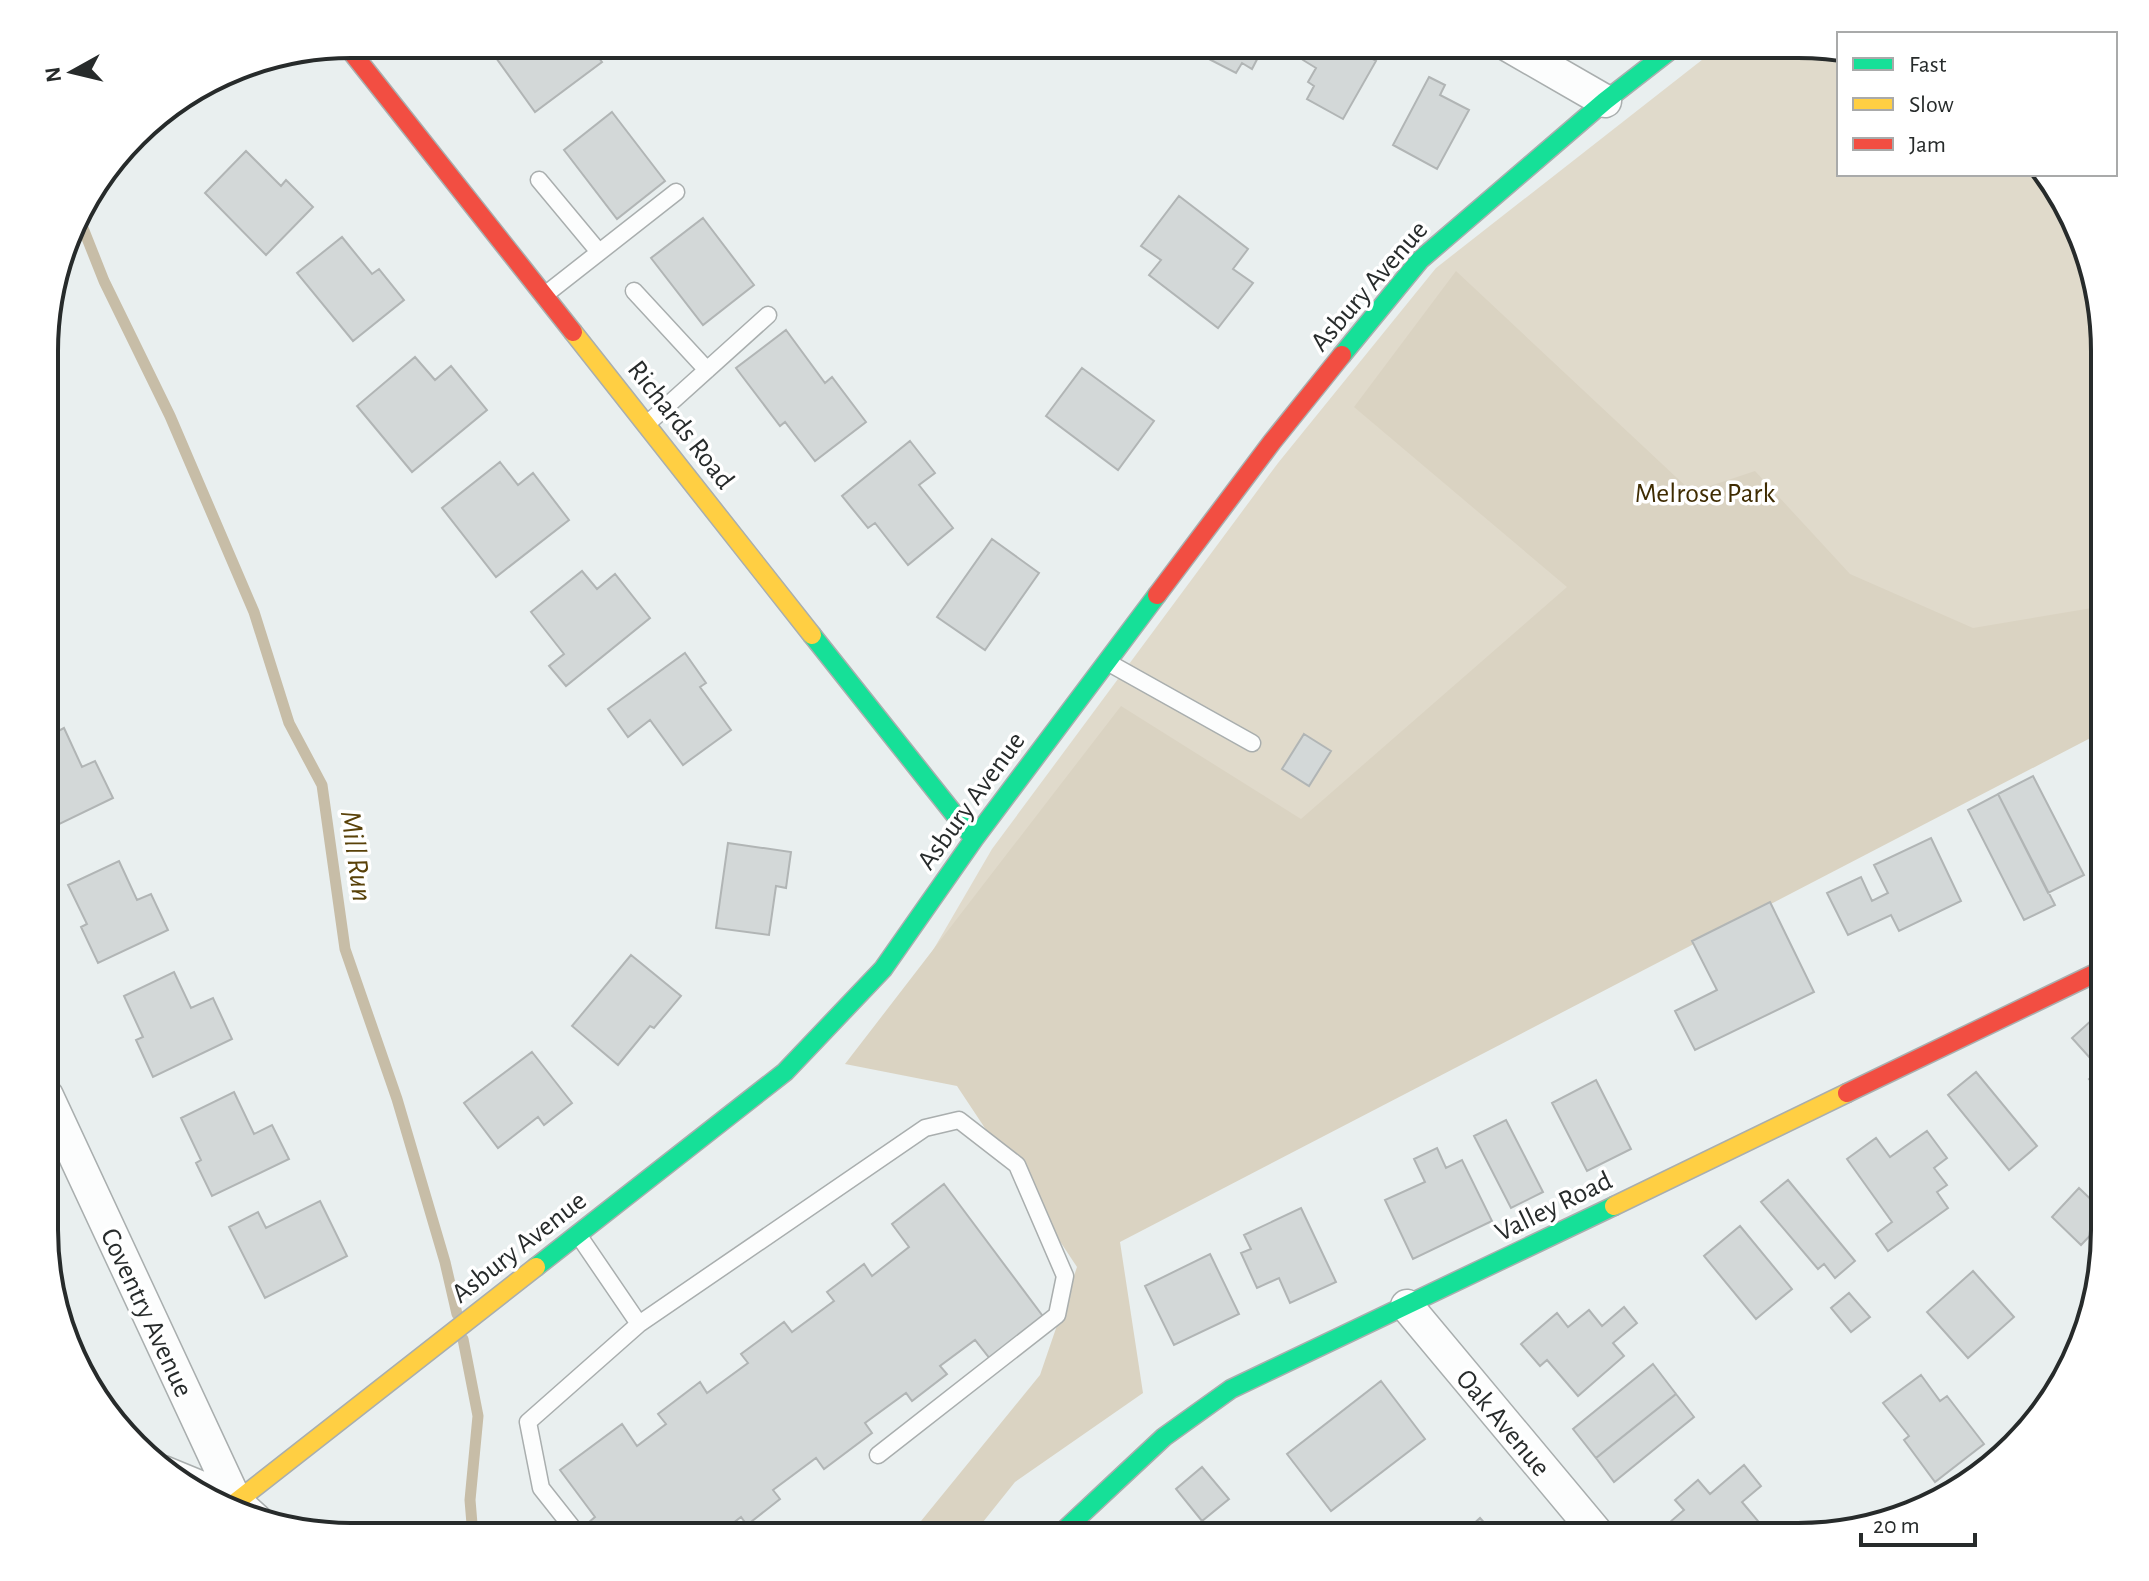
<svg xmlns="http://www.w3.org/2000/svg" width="2149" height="1581" viewBox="0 0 2149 1581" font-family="'Alegreya Sans',sans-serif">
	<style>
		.green { fill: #e0dacb }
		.forest { fill: #dad3c2 }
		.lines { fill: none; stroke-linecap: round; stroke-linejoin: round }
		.stream { stroke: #c7bda7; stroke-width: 11 }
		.building { fill: #d3d8d8; stroke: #b1b5b5; stroke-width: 2 }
		.lane-casing { stroke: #a9aeae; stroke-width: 19 }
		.street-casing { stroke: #a9aeae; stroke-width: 35 }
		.fast-casing { stroke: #a9aeae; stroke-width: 21 }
		.slow-casing { stroke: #a9aeae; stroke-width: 21 }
		.jam-casing { stroke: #a9aeae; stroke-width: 21 }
		.lane { stroke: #fcfdfd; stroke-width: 16 }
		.street { stroke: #fcfdfd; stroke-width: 32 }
		.fast { stroke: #16e098; stroke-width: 18 }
		.slow { stroke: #ffcf43; stroke-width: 18 }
		.jam { stroke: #f24e42; stroke-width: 18 }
		.labels { text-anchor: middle; stroke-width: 7; stroke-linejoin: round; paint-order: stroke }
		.street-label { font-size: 28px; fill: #272b2b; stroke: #fff }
		.park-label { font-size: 28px; fill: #3f2c02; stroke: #fff }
		.water-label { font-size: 30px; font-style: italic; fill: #594108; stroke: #fff }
		.rim { fill: none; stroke: #272b2b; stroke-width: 4 }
	</style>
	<rect width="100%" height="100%" fill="#e9efef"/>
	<path class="green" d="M1721,45h97l21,5v124h201l33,41 31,116v345l-1186,300 74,-127 286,-386 158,-195z"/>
	<path class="forest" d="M1456,271l236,221 63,-21 95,103 123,54 131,-22v125l-984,511 23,151 -128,89 -44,55h-63l132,-162 37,-108 -120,-181 -112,-22 276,-358 180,113 266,-232 -213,-180z"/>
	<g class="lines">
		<path class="stream" d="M77,213l27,68 66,135 84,196 35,111 33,62 23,164 52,150 48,163 12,52
			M463,1339l15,77 -8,84 3,36"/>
	</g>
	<path class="building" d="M486,44h102l14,18 -67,50z
		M1211,44h54l-13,25 -10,-6 -6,10 -31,-16z
		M1312,44h10l5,3 2,-3h26l-2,4 23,13 -33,58 -36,-20 7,-13 -6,-4 8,-14 -13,-8z
		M1429,77l16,8 -5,10 29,15 -32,59 -44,-24z
		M612,112l53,69 -48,38 -53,-69z
		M246,151l35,35 5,-6 27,27 -47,48 -61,-62z
		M1179,196l69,53 -15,20 20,14 -35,45 -69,-53 12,-15 -20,-14z
		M703,218l51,67 -51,40 -52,-67z
		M342,237l30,37 7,-5 25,31 -51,41 -56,-68z
		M786,330l39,53 7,-6 34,45 -51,39 -30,-39 -5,4 -44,-58z
		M415,357l20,23 16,-14 36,44 -75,62 -55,-66z
		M1082,368l72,53 -36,49 -72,-54z
		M910,441l25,32 -16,12 34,43 -45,37 -33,-42 -7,5 -26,-32z
		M500,462l18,23 15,-12 36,47 -73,57 -54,-69z
		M992,539l47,34 -54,77 -48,-33z
		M582,571l15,18 18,-15 35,44 -84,68 -17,-20 15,-12 -33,-42z
		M685,653l21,30 -6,4 31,43 -48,35 -33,-45 -22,17 -20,-28z
		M64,728l18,39 13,-6 18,37 -66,32v-93z
		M1304,734l27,17 -22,35 -27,-17z
		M2033,776l51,99 -36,18 -50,-99z
		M1998,794l57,111 -31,15 -56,-110z
		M1931,838l30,63 -62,30 -8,-16 -43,20 -21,-42 34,-16 11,24 16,-8 -14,-28z
		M728,843l63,9 -5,36 -10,-2 -7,49 -53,-7z
		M119,861l18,39 14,-6 17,36 -70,33 -17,-36 6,-3 -19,-39z
		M1770,902l44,90 -119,58 -20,-39 42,-21 -25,-49z
		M631,955l50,41 -27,32 -4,-2 -32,39 -46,-39z
		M174,972l17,36 22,-10 19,41 -79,38 -17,-37 7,-3 -19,-41z
		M2104,1009v87l-15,-17 11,-10 -28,-31z
		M532,1052l40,51 -28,22 -6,-8 -40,31 -34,-45z
		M1976,1072l61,74 -28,24 -61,-75z
		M1596,1080l35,69 -44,22 -35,-68z
		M234,1092l20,42 18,-9 17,34 -77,37 -16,-33 5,-3 -20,-42z
		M1506,1120l37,72 -32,16 -37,-72z
		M1927,1131l20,27 -13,10 13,17 -10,7 11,16 -60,43 -12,-17 16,-12 -45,-63 29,-21 14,19z
		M1437,1148l9,20 16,-8 30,61 -79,38 -28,-59 40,-18 -11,-23z
		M1788,1180l67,81 -20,17 -11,-14 -6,5 -57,-67z
		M944,1184l101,135 -54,41 -16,-20 -35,26 7,8 -35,27 -6,-8 -41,30 7,10 -48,36 -8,-11 -43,32 7,9 -33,26 -6,-8 -26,20 -118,-1 -9,-13 7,-6 -35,-47 62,-46 15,22 29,-22 -8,-10 42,-32 7,11 41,-30 -7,-9 43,-32 8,10 42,-31 -7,-9 37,-28 8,12 37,-29 -17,-23z
		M2079,1188l25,24v9l-23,24 -29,-28z
		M320,1201l27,55 -82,42 -36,-71 29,-15 8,16z
		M1301,1208l35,74 -46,21 -11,-25 -22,10 -16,-35 10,-4 -7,-14z
		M1740,1226l52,63 -36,30 -52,-63z
		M1210,1254l29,60 -65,31 -29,-59z
		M1973,1271l41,46 -46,41 -41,-46z
		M1849,1293l21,24 -19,15 -20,-24z
		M1624,1307l13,16 -24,20 11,13 -46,40 -31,-36 -7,6 -19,-22 36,-31 11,14 21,-17 13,16z
		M1653,1364l23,30 -80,64 -23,-29z
		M1921,1375l19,26 7,-5 37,48 -49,38 -31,-42 5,-4 -26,-33z
		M1381,1381l44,58 -94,72 -44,-57z
		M1676,1394l18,23 -80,65 -18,-24z
		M1744,1465l17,21 -19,16 16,19 -17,14 -7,-4 -8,6h-6l-4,-4 -5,4h-43l-6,-8 22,-19 -9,-10 23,-20 12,14z
		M1202,1467l27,32 -27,22 -26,-32z
		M1480,1518l17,19h-38z"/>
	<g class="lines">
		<defs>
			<path id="lane" d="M539,180l60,72
				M634,291l73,79
				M546,294l130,-102
				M648,423l120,-108
				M1109,663l143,80
				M579,1236l60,88
				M579,1536l-38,-48 -13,-66 111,-98 286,-196 34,-8 58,45 48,111 -8,39 -179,140"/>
			<path id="street" d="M1506,44l99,57
				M47,1096l189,406 22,20
				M1407,1306l193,231
				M163,1472l73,30"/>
			<path id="fast" d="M1342,355l78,-95 185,-159 72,-56
				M812,635l162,204
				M536,1267l249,-195 98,-103 91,-130 183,-244
				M1057,1537l107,-100 67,-48 383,-183"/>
			<path id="slow" d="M573,332l239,303
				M1614,1206l233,-113
				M232,1510l4,-8 300,-235"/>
			<path id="jam" d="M346,45l227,287
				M1157,595l115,-153 70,-87
				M1847,1093l257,-124"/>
		</defs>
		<use href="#lane" class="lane-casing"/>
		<use href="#street" class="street-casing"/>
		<use href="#fast" class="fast-casing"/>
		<use href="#slow" class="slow-casing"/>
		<use href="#jam" class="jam-casing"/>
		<use href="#lane" class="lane"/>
		<use href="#street" class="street"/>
		<use href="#fast" class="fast"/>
		<use href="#slow" class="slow"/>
		<use href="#jam" class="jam"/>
	</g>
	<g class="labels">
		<g class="street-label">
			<text transform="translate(1368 285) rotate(-49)" y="10">Asbury Avenue</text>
			<text transform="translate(682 424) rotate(52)" y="10">Richards Road</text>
			<text transform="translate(970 800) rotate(-54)" y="10">Asbury Avenue</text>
			<text transform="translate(1553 1205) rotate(-26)" y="10">Valley Road</text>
			<text transform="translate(518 1246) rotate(-38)" y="10">Asbury Avenue</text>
			<text transform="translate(148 1312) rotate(65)" y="10">Coventry Avenue</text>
			<text transform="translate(1504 1422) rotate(50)" y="10">Oak Avenue</text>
		</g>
		<g class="park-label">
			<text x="1705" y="502">Melrose Park</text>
		</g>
		<g class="water-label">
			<text transform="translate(357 856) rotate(82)" y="10">Mill Run</text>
		</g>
	</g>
	<path d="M0 0H2149V1581H0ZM351 58H1798A293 293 0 0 1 2091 351V1230A293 293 0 0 1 1798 1523H351A293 293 0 0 1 58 1230V351A293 293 0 0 1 351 58Z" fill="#fff" fill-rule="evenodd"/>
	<path class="rim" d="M351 58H1798A293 293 0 0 1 2091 351V1230A293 293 0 0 1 1798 1523H351A293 293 0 0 1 58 1230V351A293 293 0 0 1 351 58Z"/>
	<rect x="1837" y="32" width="280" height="144" fill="#ffffff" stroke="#a9aaaa" stroke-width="2"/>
	<rect x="1853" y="58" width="40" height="12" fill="#16e098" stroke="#a9aaaa" stroke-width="2"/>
	<text x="1909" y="72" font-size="24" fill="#272b2b">Fast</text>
	<rect x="1853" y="98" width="40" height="12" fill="#ffcf43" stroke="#a9aaaa" stroke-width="2"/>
	<text x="1909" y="112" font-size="24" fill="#272b2b">Slow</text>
	<rect x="1853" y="138" width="40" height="12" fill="#f24e42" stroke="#a9aaaa" stroke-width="2"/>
	<text x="1909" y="152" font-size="24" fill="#272b2b">Jam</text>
	<g transform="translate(72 72) rotate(262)" stroke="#ffffff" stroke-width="6" paint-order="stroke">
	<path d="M0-6L14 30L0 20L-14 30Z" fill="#272b2b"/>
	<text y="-12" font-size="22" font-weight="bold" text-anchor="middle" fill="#272b2b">N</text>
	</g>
	<path d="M1861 1533v12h114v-12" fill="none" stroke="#272b2b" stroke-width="4"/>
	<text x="1873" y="1533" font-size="24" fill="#272b2b" stroke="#ffffff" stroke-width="6" paint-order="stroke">20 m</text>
</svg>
